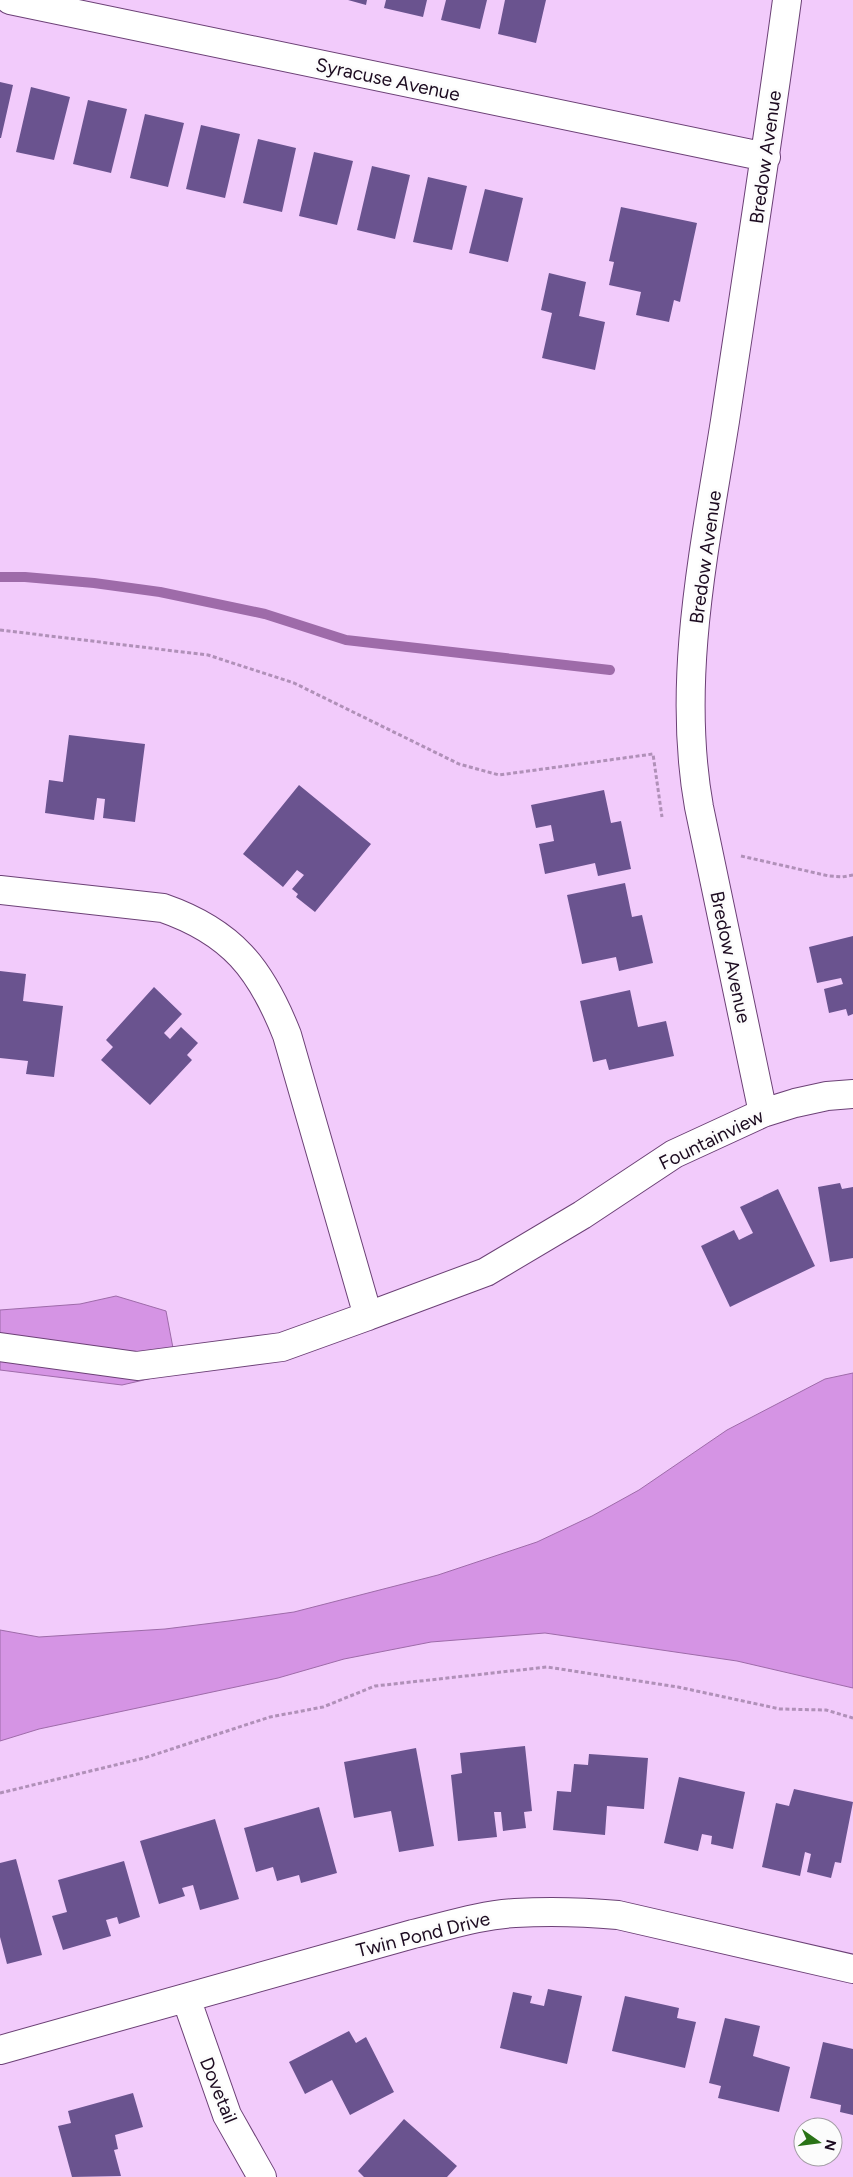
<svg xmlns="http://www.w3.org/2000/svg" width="853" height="2177" viewBox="0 0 853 2177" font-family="Figtree,sans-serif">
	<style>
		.water { fill: #d594e4; stroke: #9e6ba9 }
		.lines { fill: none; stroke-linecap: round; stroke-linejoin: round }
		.stream { stroke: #9e6ba9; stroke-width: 10 }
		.building { fill: #6a538f }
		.street-casing { stroke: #6c4176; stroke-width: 30 }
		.path { stroke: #b090b8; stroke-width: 3; stroke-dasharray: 4 2.5; stroke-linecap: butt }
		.street { stroke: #fff; stroke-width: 28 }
		.labels { text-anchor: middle; stroke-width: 5; stroke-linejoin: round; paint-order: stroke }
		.street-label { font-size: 19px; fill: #1c0b20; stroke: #fcfcfc }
	</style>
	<rect width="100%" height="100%" fill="#f2cbfb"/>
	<path class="water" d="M116,1296l50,15 7,37 -16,29 -35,8 -122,-15v-60l80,-6z
		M853,1373v315l-116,-27 -192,-28 -114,9 -87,17 -66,19 -239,51 -39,12v-111l39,7 126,-8 64,-8 65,-9 144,-37 99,-33 55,-26 47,-26 88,-60 98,-51z"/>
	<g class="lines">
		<path class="stream" d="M0,577h25l69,6 66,9 105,22 81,26 264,30"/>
	</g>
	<path class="building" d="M348,0h19l-1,5z
		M386,0h41l-4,17 -39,-9z
		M446,0h41l-7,29 -39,-9z
		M505,0h41l-10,43 -38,-9z
		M0,82l13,3 -12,53h-1z
		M31,87l39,10 -16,63 -38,-8z
		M88,100l39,9 -16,64 -38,-9z
		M145,114l39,9 -16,64 -38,-9z
		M201,125l39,9 -15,64 -39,-9z
		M258,139l38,9 -14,64 -39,-9z
		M314,152l39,9 -16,64 -38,-9z
		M372,166l38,9 -15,64 -38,-9z
		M428,177l39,9 -15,64 -39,-8z
		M485,189l38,9 -15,64 -39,-9z
		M621,207l76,16 -17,79 -6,-2 -5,22 -33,-7 5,-23 -32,-7 5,-23 -5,-1z
		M549,273l37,9 -7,34 26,6 -10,48 -53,-12 10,-45 -11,-3z
		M69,735l76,9 -10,78 -32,-4 2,-19 -8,-1 -3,22 -49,-7 4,-33 14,2z
		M299,785l72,59 -56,68 -19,-15 2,-3 -6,-5 12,-14 -7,-5 -14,17 -40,-33z
		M604,790l7,33 10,-2 10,48 -33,7 -3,-13 -50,11 -6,-30 15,-3 -3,-16 -15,3 -5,-23z
		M625,883l7,34 10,-2 11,48 -34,8 -3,-14 -34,7 -15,-69z
		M853,936v78l-5,2 -2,-7 -17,4 -5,-24 19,-5 -2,-6 -24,5 -8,-36z
		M0,971l26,3 -3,27 40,5 -9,71 -28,-3 2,-13 -28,-3z
		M154,987l28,27 -18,19 6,6 11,-12 17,16 -11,12 5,5 -42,45 -49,-45 12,-13 -7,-7z
		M630,990l8,37 28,-6 8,35 -65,14 -3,-11 -13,3 -13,-61z
		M840,1183l2,6 11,-2v71l-23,4 -12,-75z
		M778,1189l37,77 -85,41 -29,-61 33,-16 5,10 14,-7 -13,-26z
		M525,1746l7,65 -8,1 2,16 -23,3 -2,-19h-7l3,25 -39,4 -7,-66 11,-2 -2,-20z
		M416,1748l18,98 -35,6 -8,-41 -37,7 -10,-56z
		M589,1754l59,4 -4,51 -37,-3 -2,29 -52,-5 4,-39 14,1 3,-28 14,1z
		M679,1777l66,15 -12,57 -22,-5 1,-8 -10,-2 -4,17 -34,-8z
		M794,1789l59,13 -12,61 -6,-1 -4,16 -24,-6 4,-18 -6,-2 -5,24 -38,-9 14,-64 13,3z
		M319,1807l18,66 -36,10 -2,-8 -22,6 -4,-14 -17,5 -12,-44z
		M215,1819l24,80 -39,11 -7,-25 -11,3 3,8 -26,8 -19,-63z
		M16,1859l26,96 -35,9 -7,-27v-74z
		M124,1861l16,56 -21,7 -2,-7 -11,3 5,16 -48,14 -11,-34 15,-4 -9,-32z
		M548,1989l34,7 -15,68 -67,-16 13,-56 19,4 -2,7 14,3z
		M625,1996l54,12 -2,10 19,4 -11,46 -73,-17z
		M725,2018l35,8 -7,30 37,11 -11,45 -61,-14 3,-12 -12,-3z
		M349,2031l7,12 10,-6 28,55 -44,23 -18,-35 -27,14 -16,-32z
		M823,2042l30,7v66l-13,-3 1,-7 -31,-7z
		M133,2093l10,34 -28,8 3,14 -4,1 7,26 -49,1 -14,-51 13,-3 -3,-12z
		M404,2119l53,47 -10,11h-83l-6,-6z"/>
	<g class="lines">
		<defs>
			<path id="street" d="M10,0l756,157
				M0,890l163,18c69,24 98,61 124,127l81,281 118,-44 96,-57 92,-61 89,-41 32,-10 32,-7 26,-2
				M763,1113l-64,-306c-23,-128 6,-260 26,-386 21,-140 43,-280 62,-421
				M0,1347l137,19 145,-19 86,-31
				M186,1998l41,117 35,62
				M0,2050l413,-116c34,-8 67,-19 102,-21 34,-2 69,-1 103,2l235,54"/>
		</defs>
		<use href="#street" class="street-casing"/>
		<path class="path" d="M0,630l208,25 86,28 165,81 40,11 154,-21 9,63
			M741,856l88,20 13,1 11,-2
			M0,1793l144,-35 126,-41 53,-10 52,-21 172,-19 131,20 102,22 46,1 27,8"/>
		<use href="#street" class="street"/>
	</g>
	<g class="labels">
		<g class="street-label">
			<text transform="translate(388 79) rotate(12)" y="7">Syracuse Avenue</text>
			<text transform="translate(765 157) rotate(-82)" y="7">Bredow Avenue</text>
			<text transform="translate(705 557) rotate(-82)" y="7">Bredow Avenue</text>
			<text transform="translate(731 957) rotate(78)" y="7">Bredow Avenue</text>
			<text transform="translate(711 1139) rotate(-26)" y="7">Fountainview</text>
			<text transform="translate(423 1934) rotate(-14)" y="7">Twin Pond Drive</text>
			<text transform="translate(219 2090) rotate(68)" y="7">Dovetail</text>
		</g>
	</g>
	<g transform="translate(818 2142) rotate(104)"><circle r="24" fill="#fcfcfc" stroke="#a29ca4"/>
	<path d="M0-4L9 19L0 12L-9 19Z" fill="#2a7317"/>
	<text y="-8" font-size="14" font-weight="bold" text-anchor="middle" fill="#1c0b20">N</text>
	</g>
</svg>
